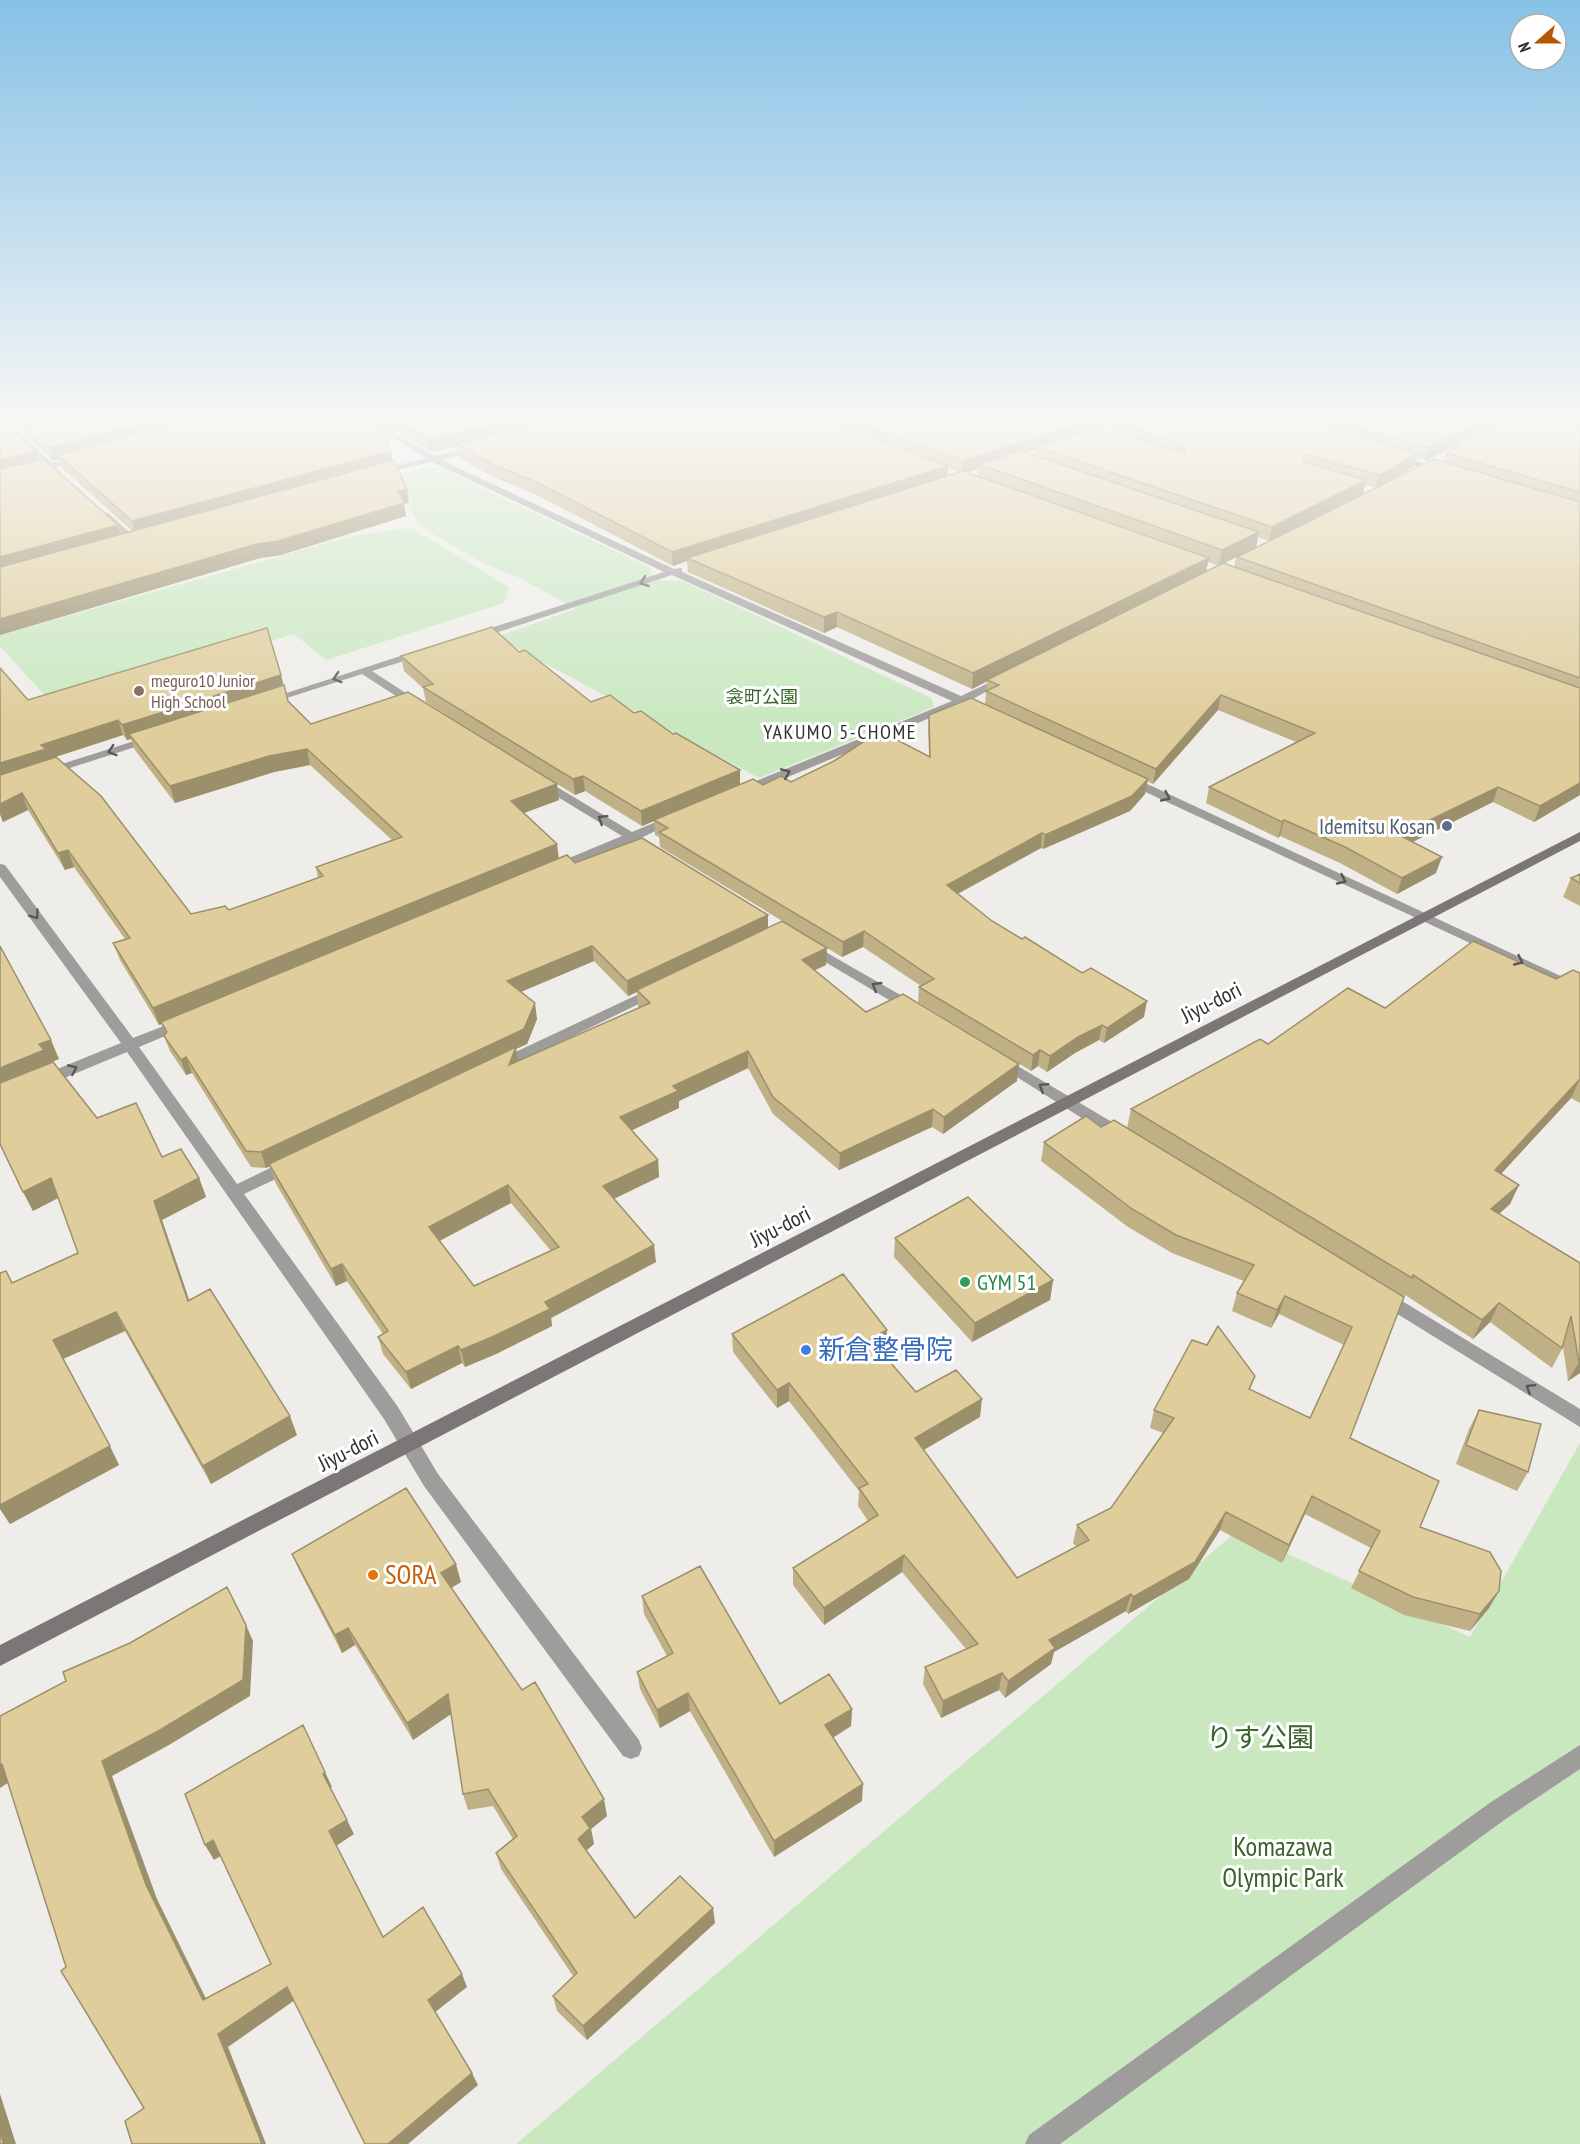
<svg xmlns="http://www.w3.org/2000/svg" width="1580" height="2144" viewBox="0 0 1580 2144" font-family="'PT Sans Narrow','Noto Sans JP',sans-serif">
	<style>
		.green { fill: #c9e8c0 }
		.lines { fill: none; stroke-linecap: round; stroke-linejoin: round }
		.street { fill: #9f9d9c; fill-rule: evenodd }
		.secondary { fill: #7a7776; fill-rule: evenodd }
		.wall { fill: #c0b085; fill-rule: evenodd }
		.shaded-wall { fill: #9c906c }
		.building { fill: #dfcd9b; stroke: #9c906c; stroke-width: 1.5; fill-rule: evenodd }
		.oneway { stroke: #585756 }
		.education-dot { fill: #8d6e63; stroke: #fff; stroke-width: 2 }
		.service-dot { fill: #5c6f8a; stroke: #fff; stroke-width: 2 }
		.leisure-dot { fill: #2e9e5b; stroke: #fff; stroke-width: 2 }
		.shop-dot { fill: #3f7fe0; stroke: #fff; stroke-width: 2 }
		.food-dot { fill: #e8710a; stroke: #fff; stroke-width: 2 }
		.labels { text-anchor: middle; stroke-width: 6; stroke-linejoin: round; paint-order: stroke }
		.far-education-label { font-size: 18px; fill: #785e54; stroke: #fff; text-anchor: start }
		.far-park-label { font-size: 18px; fill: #39632a; stroke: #fff }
		.far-neighbourhood-label { font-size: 20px; letter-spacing: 1.5px; fill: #323130; stroke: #fff }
		.service-label { font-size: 22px; fill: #4e5e75; stroke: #fff; text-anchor: end }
		.street-label { font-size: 22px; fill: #323130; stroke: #fff }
		.leisure-label { font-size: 22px; fill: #27864d; stroke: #fff; text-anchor: start }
		.near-shop-label { font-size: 27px; fill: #366cbe; stroke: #fff; text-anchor: start }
		.near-food-label { font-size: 27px; fill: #c56008; stroke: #fff; text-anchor: start }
		.near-park-label { font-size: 27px; fill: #39632a; stroke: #fff }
	</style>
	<rect width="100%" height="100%" fill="#eeede9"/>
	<path class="green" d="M439,468l212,100v6l12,7h20l248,117 3,9 -175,71 -263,-141 80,-28 -56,-31 -37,-15 -67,-39 2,-2 -10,-18 4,-1 -13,-29 22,-5z
		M411,528l98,59 -5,16 -178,57 -32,-26 -238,74 -56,-62v-11l356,-100z
		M1580,1443v701h-1064l721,-613 233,106z"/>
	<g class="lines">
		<path class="street" d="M0,422h7l45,41 28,-7 4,2 -28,9 4,4 -1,2h-6l-4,-4 -49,13v-6l44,-11z
			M366,422h10l58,34 46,-10v4l-39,10 233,109 8,-1v4l279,124 40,-19h8l1,2 -41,22 -1,3 -7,1 -214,89h-8v-6l213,-87 -280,-126 -192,63h-8v-4l192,-62 -232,-110 -57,13v-4l51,-13z
			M102,513h6l29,26v4h-6l-29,-26z
			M419,650l4,1v4l-51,16 49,32v4h-8l-51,-33 -91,29h-8l-1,-2z
			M150,736l4,1v4l-103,33h-8l-2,-2 2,-2z
			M1130,776l450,209v9l-454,-211 -2,-3z
			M542,778l90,54 38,-16h8l2,3 -39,19 -1,5 -10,-1 -70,30h-10l-1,-3 1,-3 72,-30 -84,-51 -2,-3z
			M0,864l5,1 128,173 46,-18h10l2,3 -2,3 -50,21 98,137 48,-23h12l2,4 -2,4 -53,25 154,213 40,67 201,266 3,8 -3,8 -8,3 -8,-3 -199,-270 -40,-67 -257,-367 -77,32h-10l-3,-4 3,-4 81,-33 -121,-166z
			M810,943l106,61 2,3 -7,5 -5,-2 -101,-60 -2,-3z
			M656,986l5,1 2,3 -2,3 -157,77 -5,1 -7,-5 2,-4z
			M1001,1056l126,75 2,4 -2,4h-12l-119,-75 -2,-3 2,-3z
			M1384,1290l196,119v18l-202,-125 -3,-5 3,-5z
			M1580,1745v24l-73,49 -447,326h-35l4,-9 462,-333z"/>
		<path class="secondary" d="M1396,456l49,13 1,2 -4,3 -49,-14v-4z
			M1580,832v9l-1580,825v-21z"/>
	</g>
	<path class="wall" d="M11,422h368l12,29 1,9 15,30 2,13 -5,1 2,12 -125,39 -21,3 -260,77 39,-175 79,65 3,9 11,-3 -70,-63 -3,-9 -6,2z
		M381,422h1118l-73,39 -9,-3 -3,9 -38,21 -11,-3 -2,9 -94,47 -11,-4 -2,10 187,-85 3,-9 134,-31v373l-46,27 -41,-20 -80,40 23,31 -39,21 -57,-31 -60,-27 -2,2 -72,-35 3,-16 87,-45 -78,-32 -65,74 -6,-3 -2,13 -15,17 -87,38 -2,-1 -83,46 34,27 152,96 -40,26 -5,-3 -24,13 -28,19 -9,-6 -7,5 -113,-69 1,-15 2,-1 -58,-39 -21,10 -182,-110 -1,-10 -4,-2 -1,-14 -12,5 -57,-35 -10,4 -149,-93 -3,-14 -19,-17 -3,-15 118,-4 72,50 43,11 106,57v14l23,1 28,-3 138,-26 -1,-27 1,-14 56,-11 2,-23 -15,8 -135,-62 -13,6 -136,-61 -1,-11 -14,5 -136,-71 -46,-19 -33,-19 -1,-11 -26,6zM1115,424l-1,8 -11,-4zM1036,450v6l-9,-3zM948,468l10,4 -11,4zM978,469l-1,7 -10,-4zM1236,557l-2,10 -11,-3zM1208,562l11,4 -13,6z
		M0,668l28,32 253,-25 7,26 23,23 248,76 -35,13 34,46 17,4 193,64 58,38 -11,5 51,42 151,69 -74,53 -11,-7 -93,43 -66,-56 -25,-46 -69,33v7l-48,22 27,30 1,17 -45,22 42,63 -105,56 1,8 -56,28 -31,13 -3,-4 -51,26 -28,-35 -5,-17 5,-3 -36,-53 -11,5 -61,-104 -5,-16 -4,2 -15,-1 -59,-94 -6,2 -16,-24 -6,-15 2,-2 -4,-10 -3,1 -39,-65 -7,-17 12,-4 -51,-72 -9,3 -37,-60 -25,12 -3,-8zM123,735l4,5 4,-1 4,11 40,53 99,-31 36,-7 82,75 -76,27 2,11 -89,32 -38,4 -142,-155zM594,961l34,35 9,-4 1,15 2,1 -122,53 -2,-12 11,-5 10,-25 -17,-27zM511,1203l40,48 -77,35 -34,-45z
		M1580,874v32l-17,-9 8,-19z
		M0,946l59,113 -10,4 1,1 47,54 65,39 37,21 7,19 -44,23 27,80 108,135 -86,49 -86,-153 -62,28 56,106 -109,59 -10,-15v-236l6,-2 7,12 65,-30 -20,-55 -25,13 -33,-67z
		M1580,973v130l-9,-5 -70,76 18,11 -9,19 -11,10 81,49v110l-12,8 -5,-34 -11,21 -62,-46 -17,17 -68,-44 -55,143 70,89 79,64 -10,17 -19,23 -66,-16 -53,-27 20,-40 -66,-34 -23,49 -62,-33 -31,49 -61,35 -2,-3 -72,41 -3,12 -46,34 -6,-8 -58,28 -18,-34 2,-17 41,-18 -64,-77 -78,53 -31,-40v-17l75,-47 -10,-15 1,-15 -70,-90 -12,7 -44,-56 -1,-18 154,14 -5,3 35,41 64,25 -56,33 93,128 60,-31 -4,-4 4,-18 34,-17 52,-75 -13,-5 4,-18 101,-34 -5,14 60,28 34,-73 -65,-31 -8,14 -39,-17 5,-18 7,-12 -72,-28 -44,-26 -87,-66 3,-19 57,-15 26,1 4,-19 137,-65 117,-36 171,-29z
		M895,1238l158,42 -3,20 -78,42 -78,-85z
		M1479,1410l49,62 -11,19 -61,-27 13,-35z
		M292,1554l169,28 -10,6 156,228 -16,13 3,15 -8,6 49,68 80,5 -128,117 -30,-29 -4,-15 20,-20 -72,-107 -5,-16 17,-14 -20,-33 -25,4 -5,-16 -12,-80 -38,26 -58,-95 -13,8 -42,-81z
		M642,1596l138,108 72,5 -1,17 -18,12 29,63 -88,56 -84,-146 -30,17 -20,-39 -3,-17 30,-16 -23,-42z"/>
	<path class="shaded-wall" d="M147,422h51l-140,33 1,4 -6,2 -4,-13z
		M505,422h59l-107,22v2l-26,6 -2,-13z
		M1084,422h38h-6l-1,2 -75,25 -3,-2 -1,3 -52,17 -6,-3v5l-16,5 1,-13z
		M1479,422h20l-73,39 3,-13z
		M36,451l4,13 -40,10v-14z
		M391,451l2,12 -257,72 -4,-14z
		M1418,454l-4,13 -38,21 3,-13z
		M948,466l-1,13 -260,79v3l-14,5 -1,-14z
		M1366,480l-3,14 -94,47 3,-14z
		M407,490l2,13 -5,1 2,12 -125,39 -21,3 -260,77v-16l398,-128z
		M118,525l4,14 -122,34v-16z
		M1259,532l-3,15 -37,19 3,-16z
		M1209,558l-3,14 -234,117 1,-16z
		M837,612v15l-13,6v-16z
		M281,675l3,15 -155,44 2,5 -4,1 -5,-15z
		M1221,695l-3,15 -65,74 3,-15z
		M118,720l5,15 -123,40v-12l41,-18z
		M307,749l3,16 -36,7 -99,31 -5,-17 99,-30z
		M740,770v16l-86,34v1l-12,5 -1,-15z
		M583,776l2,15 -10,4 -2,-16z
		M1148,779l-3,15 -15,17 -87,38 2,-14z
		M1580,783v12l-46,27 6,-16z
		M557,784l2,16 -46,17 -2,-16z
		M1498,787l-5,15 -99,49 5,-16z
		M22,793l6,17 -25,12 -3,-8v-10z
		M1284,820l-4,16 -2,2 4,-16z
		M1042,833l-1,15 -95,52 1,-15z
		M557,844l2,16 -400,165 -6,-17z
		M68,850l6,17 -9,3 -7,-17z
		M1442,857l-6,16 -39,21 5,-16z
		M768,915v15l-131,60v2l-9,4 -1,-15z
		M864,931l-1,16 -21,10 1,-15z
		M592,946l2,15 -85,36 -2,-16z
		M827,948l-1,17 -24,11v-16z
		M1147,1001l-3,16 -40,26 3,-15z
		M535,1003l2,16 -10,25 -11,5 3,15 -10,1 6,-15 -249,118 -5,-16z
		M1102,1025l-3,15 -24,13 -28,19 3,-16 28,-19z
		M51,1040l8,19 -10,4 3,6 -52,22v-23l39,-24z
		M1040,1050l-2,16 -7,5 2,-16z
		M748,1051v17l-69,33v7l-57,27 -2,-18 53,-31z
		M186,1057l6,16 -6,2 -5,-15z
		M1019,1064l-2,17 -74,53 1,-17z
		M1580,1079l-9,19 -85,92 9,-20z
		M933,1109l-1,18 -93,43 1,-17z
		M658,1160l1,17 -54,26 -2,-17z
		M51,1178l9,19 -27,14 -10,-19z
		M199,1178l7,19 -44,23 34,100 -8,-19 -34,-100z
		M508,1185l3,18 -78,41 -4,-17z
		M1519,1185l-9,19 -28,25 9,-20z
		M654,1245l2,17 -105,56 1,8 -56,28 -31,13 -4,-17 84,-48z
		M342,1264l5,17 -11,5 -5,-17z
		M1053,1280l-3,20 -78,42 3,-19z
		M1285,1296l-6,18 -8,14 6,-18z
		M1499,1303l-9,19 -17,17 9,-19z
		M116,1312l9,19 -62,28 -10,-19z
		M887,1330l-1,18 -17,9 1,-18z
		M458,1346l4,17 -51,26 -5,-17z
		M1579,1362h1v11l-12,8z
		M789,1383v18l-12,7v-18z
		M982,1399l-2,18 -67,39 2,-18z
		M290,1416l7,19 -86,49 -8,-18z
		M110,1446l9,19 -109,59 -10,-15v-4z
		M1312,1496l-7,18 -23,49 7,-18z
		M1226,1512l-6,18 -31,49 -61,35 5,-17z
		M904,1555l-2,17 -78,53v-17z
		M456,1564l5,18 -15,9 -5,-18z
		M1499,1591l-10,17 -19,23 10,-17z
		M1131,1594l-5,17 -72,41 -3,12 -46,34 3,-17 41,-41z
		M246,1625l7,16 -3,55 -81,49 -57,31 45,123 56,114 -10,-13 -57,-115 -44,-124z
		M348,1628l7,17 -13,8 -7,-18z
		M1002,1673l-3,17 -58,28 2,-17z
		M688,1693l2,18 -30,17 -3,-18z
		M448,1694l6,18 -41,28 -6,-17z
		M852,1709l-1,17 -27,17 1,-18z
		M2,1764l12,15 -14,9v-23z
		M325,1772l7,15 -2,2 -7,-15z
		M863,1784l-1,17 -88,56v-16z
		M604,1799l3,17 -16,13 3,15 -13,11 -3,-16 4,-22z
		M347,1820l7,14 -18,12 -7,-15z
		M213,1840l9,15 -8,5 -9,-15z
		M713,1908l2,15 -128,117 -4,-14z
		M462,1974l5,13 -33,26 -6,-13z
		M287,1987l8,13 -67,47 38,97h-4l-44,-110z
		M472,2073l6,12 -70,59h-20z
		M0,2094l16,50h-13l-3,-13z"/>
	<path class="building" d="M0,422h6l30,29 -36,9z
		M20,422h127l-98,26z
		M181,422h198l12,29 -259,70 -74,-66z
		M400,422h105l-76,17z
		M547,422h281l120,44 -276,86 -136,-70 -46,-19 -33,-19z
		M855,422h229l-121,39z
		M1116,422h194l108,32 -39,21 -75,-21v8l62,18 -94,47 -235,-80 64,-19 84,25 -1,-8z
		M1341,422h138l-50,26z
		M1501,422h79v70l-134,-39z
		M1021,451l238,81 -37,18 -244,-86z
		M44,459l74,66 -118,32v-88z
		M1434,459l146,43v176l-343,-121z
		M394,460l13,30 -9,1 6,12 -126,38 -21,3 -257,75v-52z
		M963,471l246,87 -236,115 -136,-61 -13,5 -137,-59z
		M1223,563l357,125v95l-40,23 -42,-19 -99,48 43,22 -40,21 -57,-31 -61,-27 -2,2 -73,-35 106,-54 -94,-38 -65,74 -170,-78 13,-6 -12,-5z
		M492,627l27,25 6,-2 66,52 19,-7 24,18 7,-2 32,23 3,-1 64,37 -99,41 -58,-35 -10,3 -150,-92 10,-3 -32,-28z
		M267,628l14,47 -159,50 -4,-5 -77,25 5,4 -46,14v-95l28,32z
		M284,685l4,16 23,23 97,-32 149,92 -46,17 46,43 -404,164 -40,-65 17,-5 -62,-88 -10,3 -36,-60 -22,11v-29l56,-18 45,39 90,118 34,-8 4,4 94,-34 -7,-9 86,-30 -95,-88 -38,7 -99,30 -41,-52z
		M971,698l177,81 -16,17 -87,39 -3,-2 -95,52 45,36 30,18 3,-2 57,36 9,-5 56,33 -40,27 -5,-3 -24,12 -28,19 -10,-6 -7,5 -114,-68 15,-8 -70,-48 -21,11 -184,-110 9,-4 -14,-8 99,-41 10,6 18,-9 10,6 43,-21 46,-30 50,26 -1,-42z
		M642,838l126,77 -141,66 -35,-35 -85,35 28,22 -11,26 -263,123 -15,-1 -60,-94 -5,3 -17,-24 3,-4 -6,-10 406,-167 8,8z
		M1580,874v9l-9,-5z
		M782,921l45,27 -25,12 64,52 37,-18 116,70 -75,53 -11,-8 -93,44 -67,-56 -25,-46 -75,35 5,5 -58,26 38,43 -55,26 51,59 -109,57 5,7 -58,28 -31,13 -3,-4 -52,26 -28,-35 10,-6 -46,-67 -11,5 -62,-105 247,-117 -7,18 141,-62 -13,-13zM508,1185l51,62 -85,39 -45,-59z
		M1473,941l83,38 17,-9 7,3v106l-85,91 24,15 -28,24 89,54v99h-1l-8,-46 -9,32 -63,-45 -17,17 -69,-45 -1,3 -281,-169 129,-70 8,5 80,-56 37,20z
		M0,946l51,94 -12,4 5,6 -44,18z
		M53,1062l44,56 39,-15 26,54 19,-8 18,29 -45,23 34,100 22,-12 80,127 -87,50 -87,-154 -63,28 57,106 -110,59v-232l6,-2 6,12 66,-30 -27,-75 -28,14 -23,-48v-61z
		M1086,1116l15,11 13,-7 290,177 -54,141 89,43 -19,46 70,25 11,19 -2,20 -19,23 -67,-17 -54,-26 21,-40 -68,-35 -23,49 -63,-33 -31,50 -62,35 -2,-3 -82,46 6,8 -47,33 -6,-8 -59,28 -18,-34 53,-23 -74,-89 -80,53 -31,-40 85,-53 -19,-27 9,-4 -79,-101 -12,7 -45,-56 111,-60 44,56 -17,9 46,53 40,-22 26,29 -67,39 102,140 72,-38 -12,-15 34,-17 63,-90 -20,-8 38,-70 15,5 11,-19 37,50 -6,13 61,29 42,-91 -67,-31 -8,14 -40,-17 17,-28 -78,-30 -44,-26 -88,-67z
		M968,1197l85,83 -78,43 -80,-85z
		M1479,1410l62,14 -13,48 -62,-27z
		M406,1488l50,76 -15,9 81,117 13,-8 69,117 -22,18 8,11 -12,11 57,79 45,-42 33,32 -130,118 -30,-30 24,-23 -81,-120 21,-17 -29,-47 -25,5 -15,-100 -41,29 -59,-95 -13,7 -43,-81z
		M700,1566l80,138 49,-30 23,35 -27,16 38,59 -89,57 -86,-148 -31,17 -20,-38 36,-19 -31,-57z
		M227,1587l19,38 -3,55 -83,50 -58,31 44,124 57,115 68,-36 -58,-124 -8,5 -20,-51 118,-69 22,47 -2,2 24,46 -18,11 54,106 40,-30 39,67 -34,26 44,73 -84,71h-23l-78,-157 -69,47 44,110h-130l-7,-23 19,-13 -83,-137 5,-4 -64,-203 -2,1v-49l66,-35 -3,-9 67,-29z
		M0,2131l3,11v2h-3z"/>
	<defs><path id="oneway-chevron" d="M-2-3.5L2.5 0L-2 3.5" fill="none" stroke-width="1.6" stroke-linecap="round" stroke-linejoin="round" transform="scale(1.5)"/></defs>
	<g class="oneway">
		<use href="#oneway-chevron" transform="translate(644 582) rotate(160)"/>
		<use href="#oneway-chevron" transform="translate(337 678) rotate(162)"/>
		<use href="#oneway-chevron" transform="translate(112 751) rotate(162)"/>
		<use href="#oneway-chevron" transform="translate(786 773) rotate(-23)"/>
		<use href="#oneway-chevron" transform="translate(1166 797) rotate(25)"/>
		<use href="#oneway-chevron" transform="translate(602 819) rotate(-148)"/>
		<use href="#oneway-chevron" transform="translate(1342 880) rotate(25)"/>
		<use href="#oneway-chevron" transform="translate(35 915) rotate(54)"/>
		<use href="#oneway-chevron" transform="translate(1519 961) rotate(25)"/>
		<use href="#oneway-chevron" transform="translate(876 986) rotate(-149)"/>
		<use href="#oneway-chevron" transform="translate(73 1069) rotate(-23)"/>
		<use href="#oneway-chevron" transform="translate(1043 1087) rotate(-148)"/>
		<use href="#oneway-chevron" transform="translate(1530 1388) rotate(-148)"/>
	</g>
	<linearGradient id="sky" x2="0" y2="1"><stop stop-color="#86c1e6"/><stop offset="0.58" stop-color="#f7f7f5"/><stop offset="1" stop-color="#f7f7f5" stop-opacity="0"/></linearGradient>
	<rect width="1580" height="723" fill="url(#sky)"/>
	<circle class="education-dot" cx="139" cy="691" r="6"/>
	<circle class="service-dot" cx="1447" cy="826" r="6"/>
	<circle class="leisure-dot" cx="965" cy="1282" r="6"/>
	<circle class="shop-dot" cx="806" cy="1350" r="6"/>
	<circle class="food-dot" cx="373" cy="1575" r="6"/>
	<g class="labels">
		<g class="far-education-label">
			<text x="151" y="687">meguro10 Junior<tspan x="151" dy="21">High School</tspan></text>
		</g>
		<g class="far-park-label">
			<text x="762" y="703">衾町公園</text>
		</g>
		<g class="far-neighbourhood-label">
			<text x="840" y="739">YAKUMO 5-CHOME</text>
		</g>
		<g class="service-label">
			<text x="1435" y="834">Idemitsu Kosan</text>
		</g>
		<g class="street-label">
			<text transform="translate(1211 1002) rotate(-27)" y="8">Jiyu-dori</text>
			<text transform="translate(780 1226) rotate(-27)" y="8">Jiyu-dori</text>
			<text transform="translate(348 1450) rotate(-27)" y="8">Jiyu-dori</text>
		</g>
		<g class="leisure-label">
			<text x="977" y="1290">GYM 51</text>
		</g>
		<g class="near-shop-label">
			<text x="818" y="1359">新倉整骨院</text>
		</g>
		<g class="near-food-label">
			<text x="385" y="1584">SORA</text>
		</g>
		<g class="near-park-label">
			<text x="1260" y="1747">りす公園</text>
			<text x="1283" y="1856">Komazawa<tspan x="1283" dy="31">Olympic Park</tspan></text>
		</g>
	</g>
	<g transform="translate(1538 42) rotate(249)"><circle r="28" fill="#ffffff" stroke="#adadac" stroke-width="1.5"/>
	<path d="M0-4.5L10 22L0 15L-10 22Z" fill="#b55707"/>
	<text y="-9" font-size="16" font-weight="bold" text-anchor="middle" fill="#323130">N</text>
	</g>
</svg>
